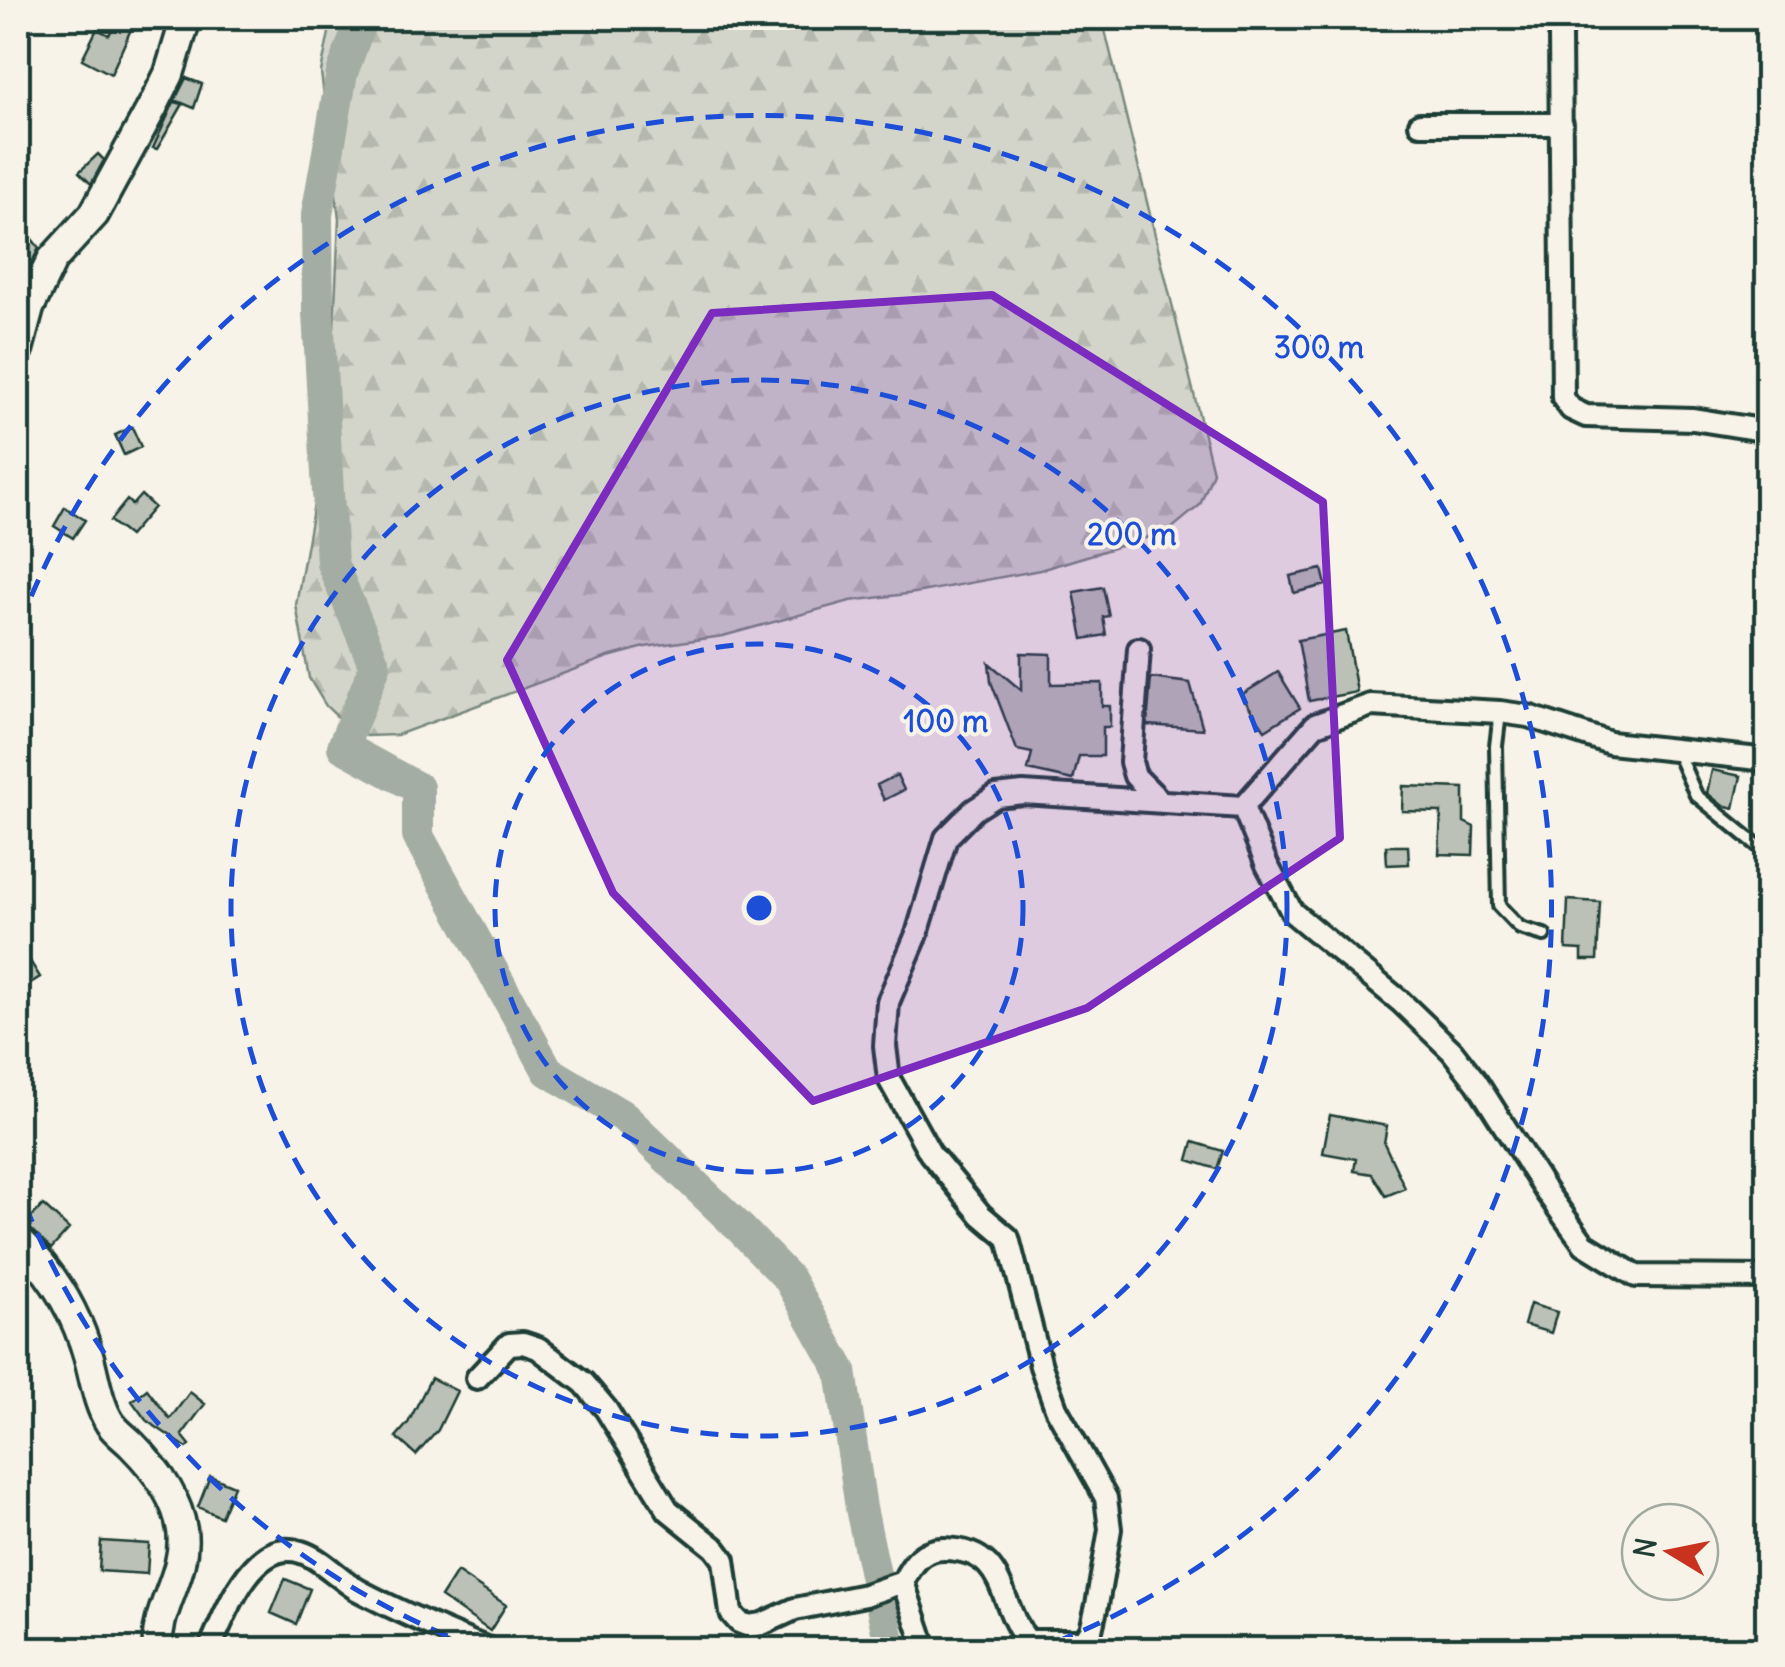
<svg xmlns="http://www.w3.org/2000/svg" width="1785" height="1667" viewBox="0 0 1785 1667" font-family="Delius,sans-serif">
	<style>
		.forest { fill: url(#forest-firs); stroke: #79897f; stroke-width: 2.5 }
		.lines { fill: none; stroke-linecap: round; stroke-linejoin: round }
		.river { stroke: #a4ada3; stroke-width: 32 }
		.building { fill: #bbc1b6; stroke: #1f3d34; stroke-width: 2.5 }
		.lane-casing { stroke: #1f3d34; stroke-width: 18 }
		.street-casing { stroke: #1f3d34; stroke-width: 28 }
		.secondary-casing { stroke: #1f3d34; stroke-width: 35 }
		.lane { stroke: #f7f3e8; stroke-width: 10 }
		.street { stroke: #f7f3e8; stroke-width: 20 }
		.secondary { stroke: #f7f3e8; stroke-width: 28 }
		.marked { fill: #7b2cbf; fill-opacity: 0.2; stroke: #7b2cbf; stroke-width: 8; stroke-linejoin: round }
		.ring { fill: none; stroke: #1d4ed8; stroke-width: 5; stroke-dasharray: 18 12 }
		.centre { fill: #1d4ed8; stroke: #f7f3e8; stroke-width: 5 }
		.ring-label { font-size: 30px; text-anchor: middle; font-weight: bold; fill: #1d4ed8; stroke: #f7f3e8; stroke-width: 8; stroke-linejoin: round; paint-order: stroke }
	</style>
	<defs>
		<pattern id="forest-firs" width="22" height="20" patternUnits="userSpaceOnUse" patternTransform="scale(2.5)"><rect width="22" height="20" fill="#d3d5ca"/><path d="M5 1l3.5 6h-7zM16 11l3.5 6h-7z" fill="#b5b8ae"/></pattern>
	</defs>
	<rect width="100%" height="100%" fill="#f7f3e8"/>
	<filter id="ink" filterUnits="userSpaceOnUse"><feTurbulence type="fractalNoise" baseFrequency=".01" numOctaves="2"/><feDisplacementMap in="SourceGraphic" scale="20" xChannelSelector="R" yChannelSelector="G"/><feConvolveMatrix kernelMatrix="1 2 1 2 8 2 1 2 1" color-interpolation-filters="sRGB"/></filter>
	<g filter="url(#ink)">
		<path class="forest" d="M332,18h770l111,454 -13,33 -29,24 -31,11 -100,30 -125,23 -65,8 -127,35 -78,11 -37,10 -211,78 -31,1 -15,-6 -25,-24 -17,-28 -13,-73 34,-192 9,-194 -18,-147z"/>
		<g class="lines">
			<path class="river" d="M362,18l-20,55 -25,142 1,98 14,250 43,103 -32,81 75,41v48l130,235 75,45 118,113 48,50 52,92 20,137 30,142"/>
		</g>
		<path class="building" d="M118,18h18l-25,56 -29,-15 15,-30 12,6z
			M186,78l16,6 -8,24 -19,-8z
			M174,102l9,2 -26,45 -4,-1z
			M98,154l6,6 -13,24 -12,-12z
			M18,221l21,27 -9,18 -12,12z
			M132,427l9,20 -17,8 -9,-20z
			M141,495l13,12 -25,29 -19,-15 17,-21 5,5z
			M65,507l20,13 -12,18 -19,-12z
			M1322,569l4,16 -32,8 -4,-17z
			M1103,587l6,29 -6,1 3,18 -23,4 -9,-47z
			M1346,631l11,61 -48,9 -11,-61z
			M1021,653l30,1v30l51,-1v23h8v21h-7v29h-24l-6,24 -45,-10 4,-17 -15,-3 -26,-68 -2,-19 32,27z
			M1278,672l22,36 -35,22 -24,-35z
			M1151,678l39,5 13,46 -56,-4z
			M1712,770l29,6 -7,32 -12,-3 -15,-12z
			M897,775l7,15 -20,10 -7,-15z
			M1403,786l61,2v34l10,5 -1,28 -34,-1 2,-42 -39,-1z
			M1386,846h22l1,18 -22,1z
			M1568,900l32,2 -3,58h-15v-10l-16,-1z
			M28,958l12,19 -16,10 -6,-9v-13z
			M1330,1115l57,11 -3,17 21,45 -19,8 -14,-22 -18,-3 2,-12 -33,-6z
			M1193,1142l30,9 -6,18 -29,-9z
			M43,1205l26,24 -18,20 -26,-25z
			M1530,1304l27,8 -6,21 -27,-8z
			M431,1378l26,13 -19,39 -22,25 -20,-18 12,-14z
			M147,1389l23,30 20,-27 15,12 -23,31 8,10 -3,3 -41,-28 -14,-19z
			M210,1476l24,10 -13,31 -23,-10z
			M101,1541l48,3 -2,30 -48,-3z
			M457,1572l49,33 -16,26 -49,-34z
			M285,1579l25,10 -14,35 -25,-11z"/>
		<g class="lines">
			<defs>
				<path id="lane" d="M1500,713l-4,33 3,160 21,22 24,7
					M1677,752l19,43 72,59"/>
				<path id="street" d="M1565,18l-5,17 3,363 8,11 15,7 107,3 75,12
					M1420,124h142
					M1139,649l-8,113 4,14 24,24
					M1243,807l24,58 25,47 109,90 51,49 25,32 70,110 37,51 52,32 132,1
					M477,1378l32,-34 14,-1 15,5 46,35 22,26 62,101 47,38 9,12 7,53 8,9 10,4 13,-2 33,-15 70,-14 38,-13
					M209,1650c15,-33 43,-114 92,-98 20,6 38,27 57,38 43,23 88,42 133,60
					M926,1650l-23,-68c9,-18 19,-33 41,-33 66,1 52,55 84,92h56l7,-11 6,-25 13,-76 -4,-31 -50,-90 -15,-42 -33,-128 -27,-23 -51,-62 -41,-74 -4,-33 3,-44 29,-68 29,-96 28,-28 22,-14 27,-3 220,14 72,-82 56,-20 129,7 28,4 82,27 158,17"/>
				<path id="secondary" d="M18,349l11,-41 23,-48 42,-46 60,-110 15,-30 17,-56
					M18,1240c35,33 58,71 71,118 6,22 9,46 21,65 6,9 14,14 22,22 23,23 45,52 50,85 6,45 -28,79 -24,120"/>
			</defs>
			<use href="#lane" class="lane-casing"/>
			<use href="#street" class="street-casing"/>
			<use href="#secondary" class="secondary-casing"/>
			<use href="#lane" class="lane"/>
			<use href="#street" class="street"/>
			<use href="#secondary" class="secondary"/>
		</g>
	</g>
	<path class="marked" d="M992,295l331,207 17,336 -253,170 -274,93 -200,-208 -106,-233 205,-347z"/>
	<g class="ring">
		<circle cx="759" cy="908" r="264"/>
		<circle cx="759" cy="908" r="528"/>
		<path d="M475 1647A792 792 0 0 1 20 1192M20 624A792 792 0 1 1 1043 1647"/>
	</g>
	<circle cx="759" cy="908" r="15" class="centre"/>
	<g class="ring-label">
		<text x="1319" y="358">300 m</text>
		<text x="1132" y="545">200 m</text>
		<text x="946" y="732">100 m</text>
	</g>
	<rect width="1785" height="1667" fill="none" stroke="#f7f3e8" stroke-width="60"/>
	<rect x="30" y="30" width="1725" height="1607" fill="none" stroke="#1f3d34" stroke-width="4" filter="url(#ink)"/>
	<g transform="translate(1670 1552) rotate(280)"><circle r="48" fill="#f7f3e8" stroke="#a1aaa0" stroke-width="2.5"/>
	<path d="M0-8L18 38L0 25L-18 38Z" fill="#c8321e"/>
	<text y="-15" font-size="28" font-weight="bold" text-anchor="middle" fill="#1f3d34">N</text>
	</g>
</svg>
